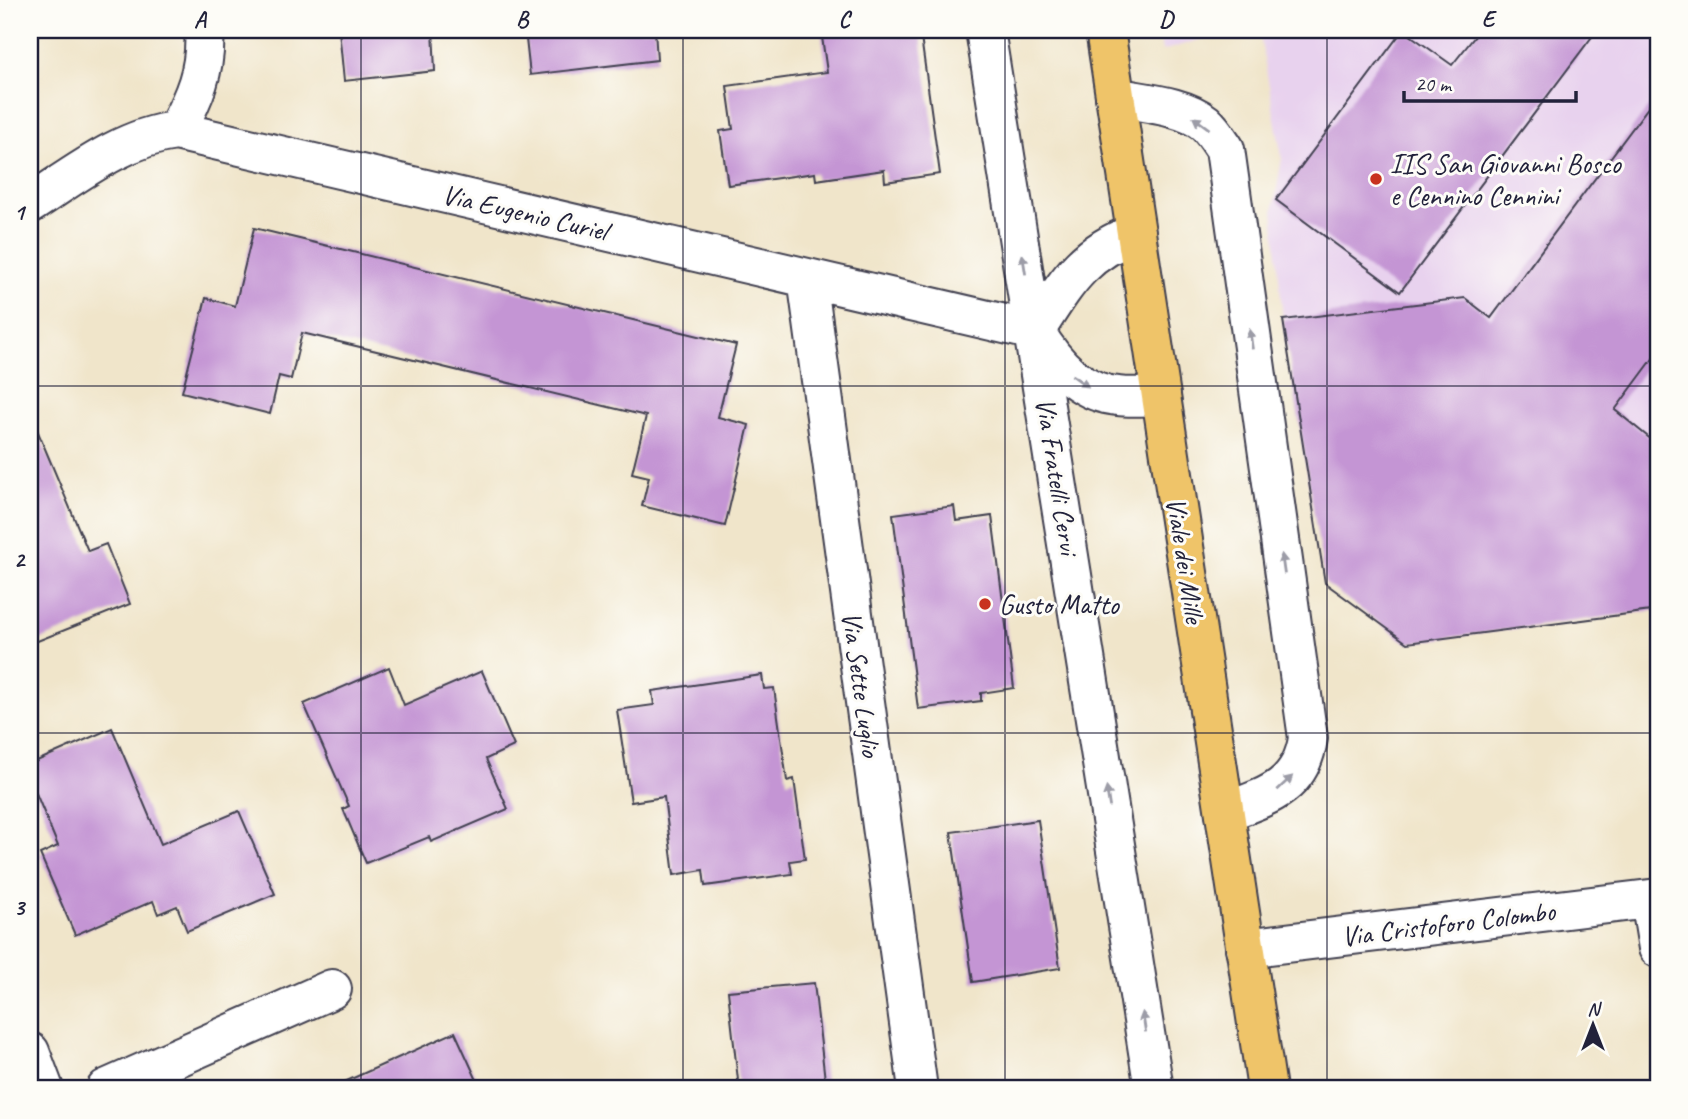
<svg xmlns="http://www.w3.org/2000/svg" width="1688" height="1119" viewBox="0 0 1688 1119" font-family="Caveat,sans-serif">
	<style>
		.built { fill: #e8d2ee }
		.building { fill: #c495d4 }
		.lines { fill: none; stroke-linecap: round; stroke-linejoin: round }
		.minor-casing { stroke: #413f50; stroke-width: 42 }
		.major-casing { stroke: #413f50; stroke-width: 42 }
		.minor { stroke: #fff; stroke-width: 38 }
		.major { stroke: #efc469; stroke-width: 38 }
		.oneway { fill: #9c9ca7 }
		.grid { fill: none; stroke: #22223b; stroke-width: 2; stroke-opacity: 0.55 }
		.poi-dot { fill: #c8321e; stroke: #fdfcf7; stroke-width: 2.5 }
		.labels { text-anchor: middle; stroke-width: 6; stroke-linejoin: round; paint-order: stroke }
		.poi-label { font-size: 28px; fill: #22223b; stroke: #fdfcf7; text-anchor: start }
		.street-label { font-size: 28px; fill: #22223b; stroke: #fdfcf7 }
		.neatline { fill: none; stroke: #22223b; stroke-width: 2.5 }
		.grid-label { font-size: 23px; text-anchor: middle; font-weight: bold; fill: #22223b }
	</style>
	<rect width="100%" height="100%" fill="#fdfcf7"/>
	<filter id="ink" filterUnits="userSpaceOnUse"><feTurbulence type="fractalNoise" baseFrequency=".0143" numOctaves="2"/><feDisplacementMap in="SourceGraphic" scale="14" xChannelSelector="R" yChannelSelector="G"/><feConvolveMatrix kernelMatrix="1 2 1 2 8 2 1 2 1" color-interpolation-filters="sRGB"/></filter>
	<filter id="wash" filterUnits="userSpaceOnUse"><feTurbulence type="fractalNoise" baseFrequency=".00686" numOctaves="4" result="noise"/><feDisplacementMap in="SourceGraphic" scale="28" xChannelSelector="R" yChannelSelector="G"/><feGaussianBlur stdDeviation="1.57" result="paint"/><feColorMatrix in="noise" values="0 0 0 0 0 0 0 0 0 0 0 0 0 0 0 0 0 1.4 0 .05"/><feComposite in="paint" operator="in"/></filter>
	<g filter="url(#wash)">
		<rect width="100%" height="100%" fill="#f0e5ca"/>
		<path class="built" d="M1159,30h72l-69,21z
			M1259,30h399v580l-251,33 -82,-60 -42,-263 -10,-109 9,-53z"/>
		<g id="blocks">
			<path class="building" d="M339,30h94l2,41 -91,10z
				M525,30h130l2,30 -127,15z
				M821,30h99l20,144 -55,8 -1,-12 -68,10 -1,-7 -87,12 -8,-54 13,-2 -6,-43 100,-14z
				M1403,30l49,35 28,-35h117l-197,262 -124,-92z
				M1658,94v258l-43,58 43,35v165l-251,33 -82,-60 -42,-263 182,-22 26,20z
				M254,228l482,117 -18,72 31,8 -24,101 -83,-20 7,-29 -17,-4 14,-57 -344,-83 -11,46 -12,-3 -9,38 -88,-22 24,-94 29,8z
				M30,413l58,138 18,-7 24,60 -100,40z
				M954,506l2,15 36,-5 22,172 -33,5v8l-63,8 -25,-195z
				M389,667l15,38 78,-34 32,75 -28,13 22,50 -77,33 -2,-5 -63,26 -23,-54 6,-3 -45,-102z
				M762,675l2,14 10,-1 13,93 7,-2 11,80 -15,2 2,13 -87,12 -2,-16 -29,5 -10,-78 -33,5 -14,-92 37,-5 -2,-14z
				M112,728l49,116 78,-33 36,83 -88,37 -10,-25 -19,8 -5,-13 -78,34 -35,-81 18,-8 -28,-67v-15z
				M1038,820l22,148 -87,14 -22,-150z
				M814,983l12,106h-87l-11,-98z
				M455,1032l26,57h-152z"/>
		</g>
	</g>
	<g filter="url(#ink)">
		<use href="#blocks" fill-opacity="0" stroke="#413f50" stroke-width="2"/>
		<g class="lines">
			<defs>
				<path id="minor" d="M985,30l169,1059
					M1115,97c28,6 67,8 90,26 8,7 14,17 20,26l83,589c-7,50 -42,59 -83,74
					M176,131c18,-33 31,-62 28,-101
					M30,204c44,-28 92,-67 146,-73l859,200c18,31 45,62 83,65 14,2 29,0 43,0
					M807,278l111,811
					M1035,331c30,-46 46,-78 101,-98
					M1650,899l8,49
					M1245,948l413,-50
					M30,1052l14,37
					M106,1089l226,-100"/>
				<path id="major" d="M1105,30l162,1059"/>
			</defs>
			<use href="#minor" class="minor-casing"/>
			<use href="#major" class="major-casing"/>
			<use href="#minor" class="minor"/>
			<use href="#major" class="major"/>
		</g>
		<defs><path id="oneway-solid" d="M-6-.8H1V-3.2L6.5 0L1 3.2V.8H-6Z" transform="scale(1.75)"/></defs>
		<g class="oneway">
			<use href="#oneway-solid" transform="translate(1201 123) rotate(-144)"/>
			<use href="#oneway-solid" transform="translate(1024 264) rotate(-99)"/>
			<use href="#oneway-solid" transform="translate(1251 339) rotate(-98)"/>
			<use href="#oneway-solid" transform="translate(1080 381) rotate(35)"/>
			<use href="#oneway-solid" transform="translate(1283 564) rotate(-98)"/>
			<use href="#oneway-solid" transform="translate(1285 783) rotate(-43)"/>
			<use href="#oneway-solid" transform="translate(1108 797) rotate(-99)"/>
			<use href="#oneway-solid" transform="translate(1144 1022) rotate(-99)"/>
		</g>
	</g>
	<path class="grid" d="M361,30v1059M683,30v1059M1005,30v1059M1327,30v1059M30,386h1628M30,733h1628"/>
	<g class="poi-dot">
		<circle cx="1376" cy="179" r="7"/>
		<circle cx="985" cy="604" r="7"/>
	</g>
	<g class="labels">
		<g class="poi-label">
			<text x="1390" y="173">IIS San Giovanni Bosco<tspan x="1390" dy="32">e Cennino Cennini</tspan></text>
			<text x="999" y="614">Gusto Matto</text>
		</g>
		<g class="street-label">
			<text transform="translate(525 212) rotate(13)" y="10">Via Eugenio Curiel</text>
			<text transform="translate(1058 476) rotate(81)" y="10">Via Fratelli Cervi</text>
			<text transform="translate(1186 560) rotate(81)" y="10">Viale dei Mille</text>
			<text transform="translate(862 684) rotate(82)" y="10">Via Sette Luglio</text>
			<text transform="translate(1448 923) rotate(-7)" y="10">Via Cristoforo Colombo</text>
		</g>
	</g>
	<rect width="1688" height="1119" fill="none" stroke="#fdfcf7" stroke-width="77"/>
	<g transform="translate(1593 1025)" stroke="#fdfcf7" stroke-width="5" paint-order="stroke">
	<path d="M0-5L12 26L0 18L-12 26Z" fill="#22223b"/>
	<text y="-10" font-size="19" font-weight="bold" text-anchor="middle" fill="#22223b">N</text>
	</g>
	<path d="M1404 91v10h172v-10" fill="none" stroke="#22223b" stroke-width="3.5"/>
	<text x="1415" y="91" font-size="21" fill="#22223b" stroke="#fdfcf7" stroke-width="5" paint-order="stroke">20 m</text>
	<rect x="38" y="38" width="1612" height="1042" class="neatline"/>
	<g class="grid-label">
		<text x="200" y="27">A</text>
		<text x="522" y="27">B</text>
		<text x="844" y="27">C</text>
		<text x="1166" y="27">D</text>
		<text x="1488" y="27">E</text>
		<text x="19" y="220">1</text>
		<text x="19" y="567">2</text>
		<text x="19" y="915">3</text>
	</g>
</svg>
